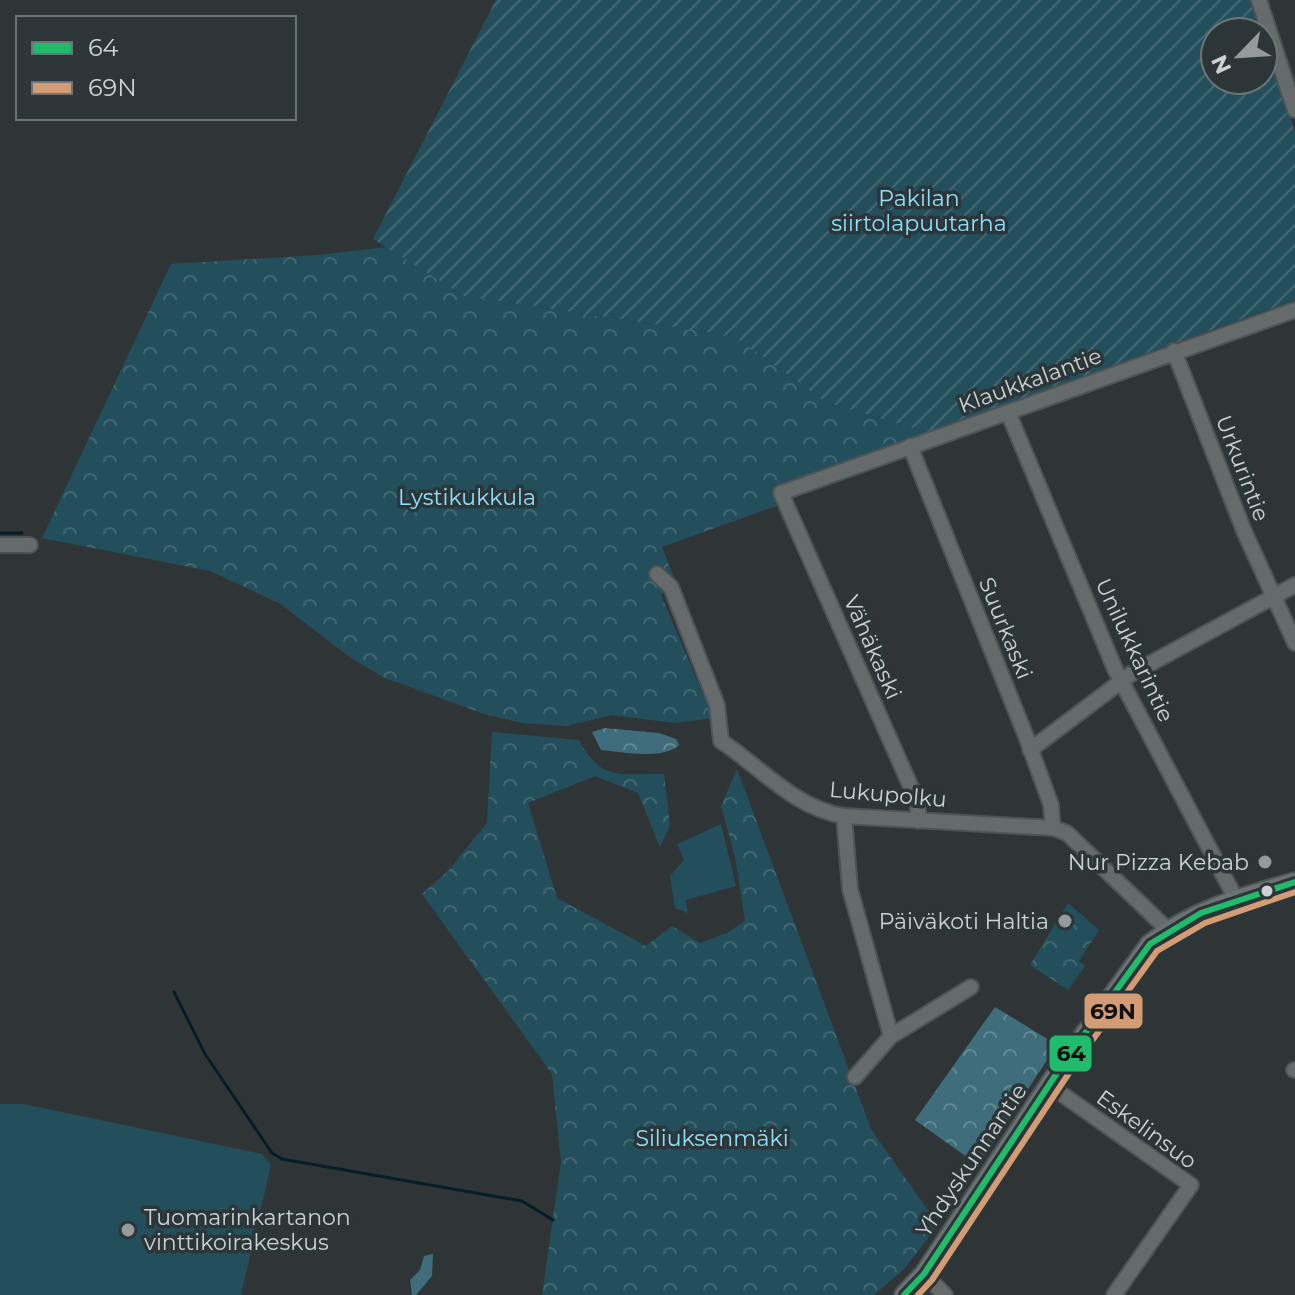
<svg xmlns="http://www.w3.org/2000/svg" width="1295" height="1295" viewBox="0 0 1295 1295" font-family="Montserrat,sans-serif">
	<style>
		.grass { fill: #234f5c }
		.forest { fill: url(#forest-crowns) }
		.park { fill: url(#park-crowns) }
		.garden { fill: url(#garden-furrows) }
		.lines { fill: none; stroke-linecap: round; stroke-linejoin: round }
		.stream { stroke: #051d26; stroke-width: 3 }
		.minor-casing { stroke: #4e5355; stroke-width: 18 }
		.major-casing { stroke: #4e5355; stroke-width: 22 }
		.minor { stroke: #656a6b; stroke-width: 14 }
		.major { stroke: #6a7275; stroke-width: 18 }
		.bus-1-casing { stroke: #2c3639; stroke-width: 12 }
		.bus-2-casing { stroke: #2c3639; stroke-width: 12 }
		.bus-1 { stroke: #20bc6c; stroke-width: 6 }
		.bus-2 { stroke: #d39c74; stroke-width: 6 }
		.poi-dot { fill: #959b9d; stroke: #2c3639; stroke-width: 3 }
		.bus-dot { fill: #ccd2d4; stroke: #2c3639; stroke-width: 3 }
		.labels { text-anchor: middle; stroke-width: 7; stroke-linejoin: round; paint-order: stroke }
		.park-label { font-size: 22px; fill: #8be0fd; stroke: #2c3639 }
		.street-label { font-size: 22px; fill: #ccd2d4; stroke: #2c3639 }
		.poi-label { font-size: 22px; fill: #ccd2d4; stroke: #2c3639; text-anchor: end }
		.line-badge { stroke: #2c3639; stroke-width: 3 }
		.pale-badge-label { font-size: 22px; text-anchor: middle; font-weight: bold; fill: #111 }
	</style>
	<defs>
		<pattern id="forest-crowns" width="20" height="18" patternUnits="userSpaceOnUse" patternTransform="scale(2)"><rect width="20" height="18" fill="#3f6d7c"/><path d="M2 6a3 3 0 1 1 6 0M12 15a3 3 0 1 1 6 0" fill="none" stroke="#628894"/></pattern>
		<pattern id="park-crowns" width="20" height="18" patternUnits="userSpaceOnUse" patternTransform="scale(2)"><rect width="20" height="18" fill="#234f5c"/><path d="M2 6a3 3 0 1 1 6 0M12 15a3 3 0 1 1 6 0" fill="none" stroke="#426772"/></pattern>
		<pattern id="garden-furrows" width="10" height="10" patternUnits="userSpaceOnUse" patternTransform="scale(2)"><rect width="10" height="10" fill="#234f5c"/><path d="M-1 1l2-2M0 10L10 0M9 11l2-2" fill="none" stroke="#426772"/></pattern>
	</defs>
	<rect width="100%" height="100%" fill="#2f3536"/>
	<path class="grass" d="M721,824l15,62 -50,14 2,13 -13,-5 -5,-32 14,-16 -7,-16z
		M0,1104h24l238,50 9,11 -30,130h-241z"/>
	<path class="forest" d="M605,728l54,5 17,6 3,6c-15,15 -58,7 -78,5l-9,-18z
		M995,1007l62,38 -79,120 -63,-45z
		M433,1254l-1,22 -16,19h-4l-2,-15 10,-10 4,-14z"/>
	<path class="park" d="M387,247l77,49 270,40 91,66 102,30 -153,58 2,16 -114,41 14,36 -15,12 52,123 -38,5 -64,-8 -44,11 -44,-3 -36,-8 -102,-37 -34,-20 -72,-55 -69,-32 -168,-33 129,-274 147,-9z
		M492,732l87,8c23,43 42,33 85,34l6,51 -10,22 -22,-54 -43,-17 -67,27 29,95 89,48 26,-20 28,17 27,-10 18,-12 -10,-64 -14,-51 16,-37 134,360 67,96 -34,44 -30,26h-332l19,-133 -9,-88 -130,-180 26,-23 39,-48z
		M1068,903l31,27 -20,31 6,5 -17,24 -38,-25z"/>
	<path class="garden" d="M496,0h754l11,32h-46v48h48v-43l32,95v168l-368,132 -102,-30 -91,-66 -270,-40 -91,-57z"/>
	<g class="lines">
		<path class="stream" d="M0,533h22
			M174,992l31,62 67,99 10,6 240,42 31,19"/>
		<defs>
			<path id="minor" d="M1259,0l36,110
				M1174,351l70,180 51,112
				M1008,412l107,257 121,230
				M910,446l117,293 24,66 2,23
				M0,545h30
				M657,574l14,13 46,118 4,36c39,26 75,68 123,75l209,12 14,5 101,97
				M1030,750l101,-76 164,-89
				M844,816l6,73 41,147 -36,41
				M918,821v-18l-137,-310 514,-183
				M891,1036l80,-49
				M1294,1070h1
				M1049,1085l142,100 -77,110
				M924,1274l21,21"/>
			<path id="major" d="M904,1295l20,-21 141,-213 85,-117c43,-34 93,-47 145,-62"/>
		</defs>
		<use href="#minor" class="minor-casing"/>
		<use href="#major" class="major-casing"/>
		<use href="#minor" class="minor"/>
		<use href="#major" class="major"/>
		<defs>
			<path id="bus-1" d="M904,1295l20,-21 141,-213 85,-117 51,-31 94,-31"/>
			<path id="bus-2" d="M918,1295l14,-15 141,-213 84,-116 48,-28 90,-31"/>
		</defs>
		<use href="#bus-1" class="bus-1-casing"/>
		<use href="#bus-2" class="bus-2-casing"/>
		<use href="#bus-1" class="bus-1"/>
		<use href="#bus-2" class="bus-2"/>
	</g>
	<g class="poi-dot">
		<circle cx="1265" cy="862" r="8"/>
		<circle cx="1065" cy="921" r="8"/>
		<circle cx="128" cy="1230" r="8"/>
	</g>
	<circle class="bus-dot" cx="1267" cy="891" r="7"/>
	<g class="labels">
		<g class="park-label">
			<text x="919" y="206">Pakilan<tspan x="919" dy="25">siirtolapuutarha</tspan></text>
			<text x="467" y="505">Lystikukkula</text>
			<text x="712" y="1146">Siliuksenmäki</text>
		</g>
		<g class="street-label">
			<text transform="translate(1030 380) rotate(-20)" y="8">Klaukkalantie</text>
			<text transform="translate(1243 468) rotate(69)" y="8">Urkurintie</text>
			<text transform="translate(1006 628) rotate(68)" y="8">Suurkaski</text>
			<text transform="translate(873 647) rotate(66)" y="8">Vähäkaski</text>
			<text transform="translate(1135 650) rotate(65)" y="8">Unilukkarintie</text>
			<text transform="translate(888 794) rotate(5)" y="8">Lukupolku</text>
			<text transform="translate(1147 1129) rotate(36)" y="8">Eskelinsuo</text>
			<text transform="translate(971 1160) rotate(-56)" y="8">Yhdyskunnantie</text>
		</g>
		<g class="poi-label">
			<text x="1249" y="870">Nur Pizza Kebab</text>
			<text x="1049" y="929">Päiväkoti Haltia</text>
			<text x="144" y="1225" text-anchor="start">Tuomarinkartanon<tspan x="144" dy="25">vinttikoirakeskus</tspan></text>
		</g>
	</g>
	<g class="line-badge">
		<rect x="1083" y="992" width="61" height="38" rx="8" fill="#d39c74"/>
		<rect x="1048" y="1034" width="45" height="39" rx="8" fill="#20bc6c"/>
	</g>
	<g class="pale-badge-label">
		<text x="1113" y="1019">69N</text>
		<text x="1071" y="1061">64</text>
	</g>
	<rect x="16" y="16" width="280" height="104" fill="#2c3639" stroke="#6c7477" stroke-width="2"/>
	<rect x="32" y="42" width="40" height="12" fill="#20bc6c" stroke="#6c7477" stroke-width="2"/>
	<text x="88" y="56" font-size="24" fill="#ccd2d4">64</text>
	<rect x="32" y="82" width="40" height="12" fill="#d39c74" stroke="#6c7477" stroke-width="2"/>
	<text x="88" y="96" font-size="24" fill="#ccd2d4">69N</text>
	<g transform="translate(1239 56) rotate(245)"><circle r="38" fill="#2c3639" stroke="#6c7477" stroke-width="2"/>
	<path d="M0-6L14 30L0 20L-14 30Z" fill="#959b9d"/>
	<text y="-12" font-size="22" font-weight="bold" text-anchor="middle" fill="#ccd2d4">N</text>
	</g>
</svg>
